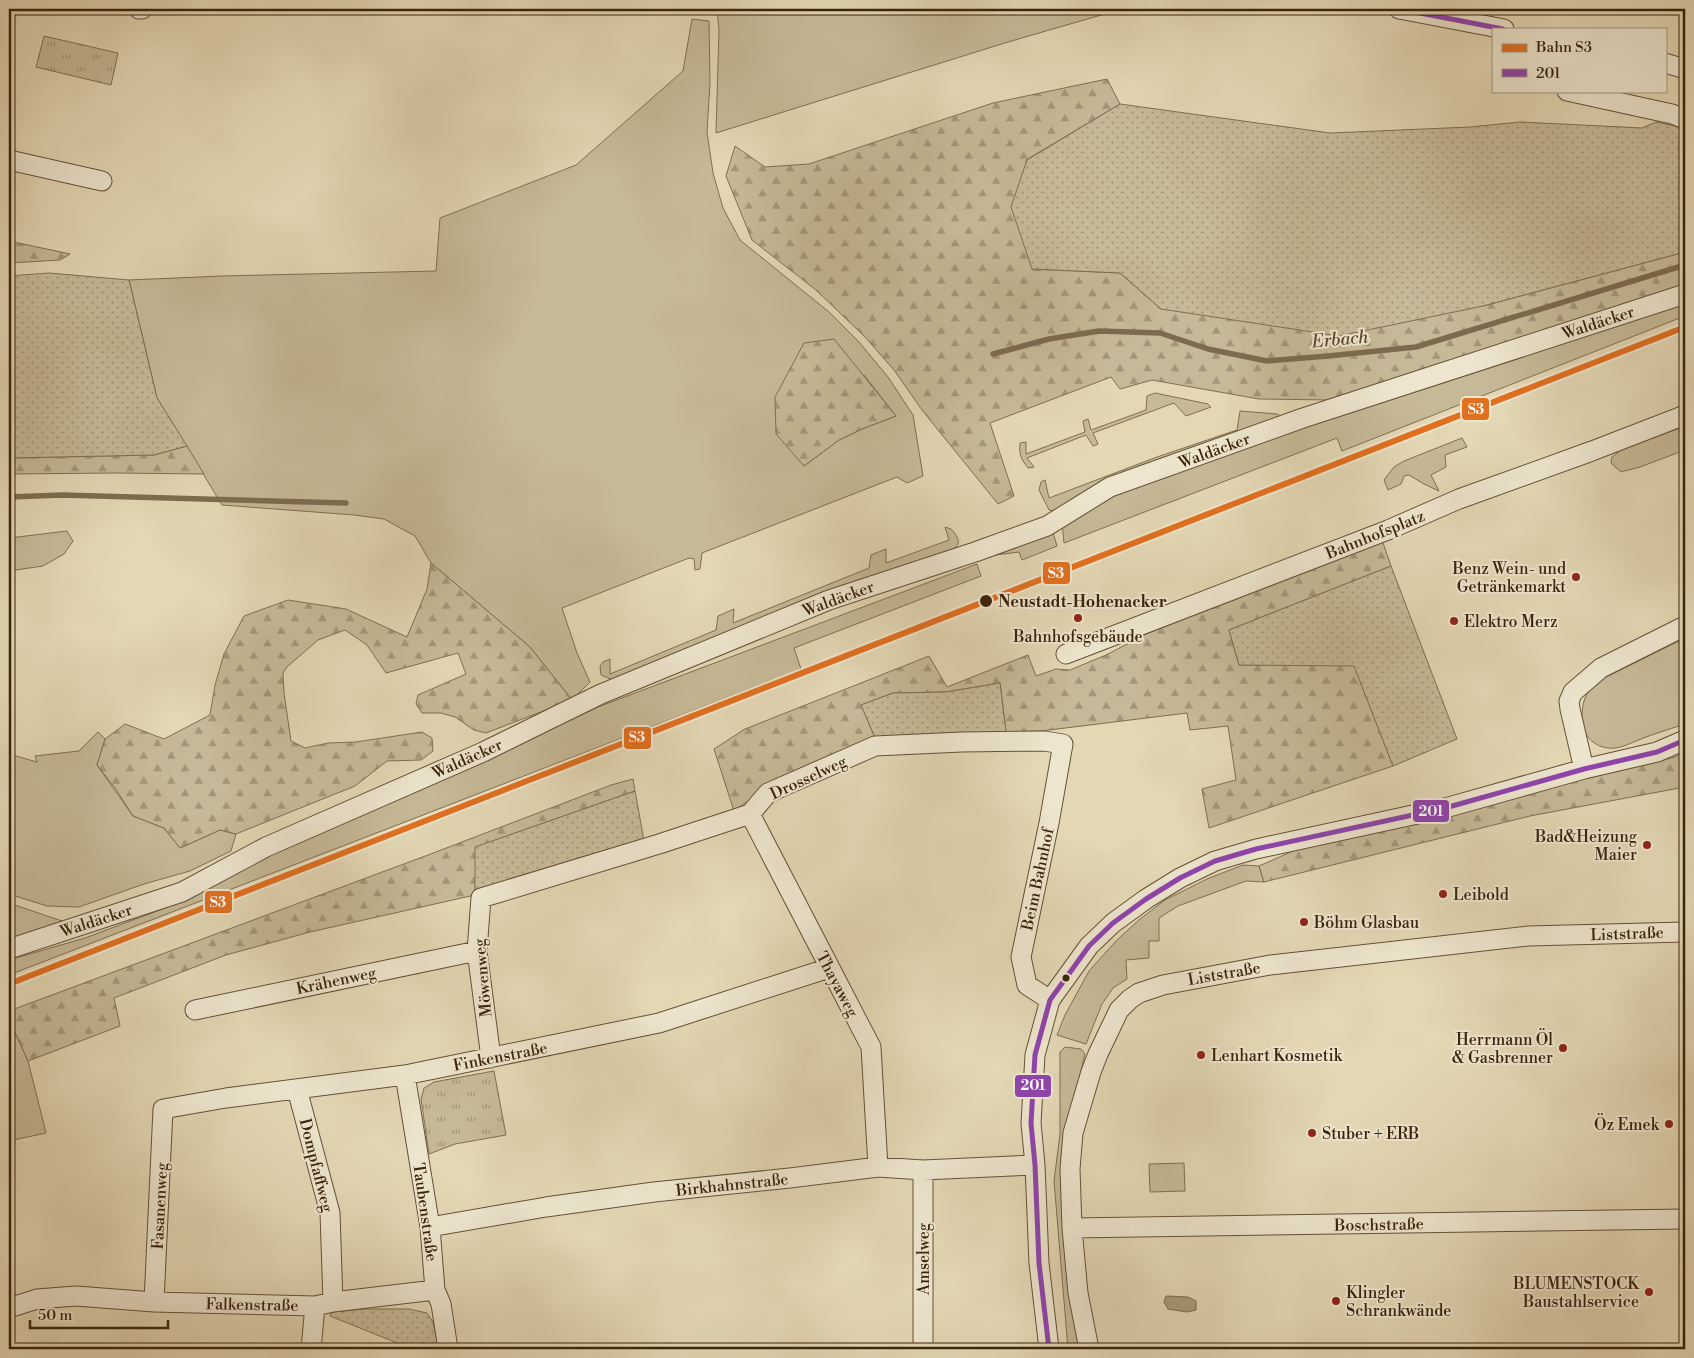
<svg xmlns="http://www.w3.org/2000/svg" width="1694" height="1358" viewBox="0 0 1694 1358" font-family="'Libre Bodoni',serif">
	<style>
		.grass { fill: #c6b997; stroke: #806e52; fill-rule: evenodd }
		.forest { fill: url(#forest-firs); stroke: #806e52 }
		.park { fill: url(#park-tufts); stroke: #806e52 }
		.garden { fill: url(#garden-dots); stroke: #806e52 }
		.water { fill: #aa9a7b; stroke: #7d6b4f }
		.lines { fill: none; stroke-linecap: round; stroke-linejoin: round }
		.stream { stroke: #7d6b4f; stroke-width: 5.5 }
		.minor-casing { stroke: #645136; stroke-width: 21 }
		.minor { stroke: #ede5ce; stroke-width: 19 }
		.bus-1-casing { stroke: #ede5ce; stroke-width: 9 }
		.bus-1 { stroke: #8e44ad; stroke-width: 5 }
		.rail-1-casing { stroke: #ede5ce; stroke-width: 10 }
		.rail-1 { stroke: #e17020; stroke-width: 6 }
		.poi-dot { fill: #8f2418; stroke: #ede5ce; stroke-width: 2 }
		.stop-dot { fill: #3a240c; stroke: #ede5ce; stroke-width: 2 }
		.labels { text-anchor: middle; stroke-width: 4; stroke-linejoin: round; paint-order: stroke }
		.street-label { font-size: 16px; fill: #3a240c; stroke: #ede5ce }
		.poi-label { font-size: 16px; fill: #3a240c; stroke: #ede5ce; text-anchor: start }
		.stop-label { font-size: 16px; font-weight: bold; fill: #3a240c; stroke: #ede5ce; text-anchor: start }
		.water-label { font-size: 18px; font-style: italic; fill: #5c472d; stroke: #ede5ce }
		.line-badge { stroke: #ede5ce; stroke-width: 2 }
		.badge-label { font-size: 14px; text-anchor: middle; font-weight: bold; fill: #fff }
	</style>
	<defs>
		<pattern id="forest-firs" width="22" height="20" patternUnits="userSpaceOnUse" patternTransform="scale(1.25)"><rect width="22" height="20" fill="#c6b997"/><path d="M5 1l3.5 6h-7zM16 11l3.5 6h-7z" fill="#a2967a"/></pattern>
		<pattern id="park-tufts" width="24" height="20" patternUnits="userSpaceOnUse" patternTransform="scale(1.25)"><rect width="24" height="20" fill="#c6b997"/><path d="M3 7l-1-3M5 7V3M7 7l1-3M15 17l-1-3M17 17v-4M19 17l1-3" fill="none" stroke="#a2967a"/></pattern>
		<pattern id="garden-dots" width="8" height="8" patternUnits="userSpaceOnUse" patternTransform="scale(1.25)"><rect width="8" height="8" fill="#c6b997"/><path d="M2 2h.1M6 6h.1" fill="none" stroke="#a2967a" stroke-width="1.8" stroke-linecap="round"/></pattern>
	</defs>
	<rect width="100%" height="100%" fill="#e3d7b4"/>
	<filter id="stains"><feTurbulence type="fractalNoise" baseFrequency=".004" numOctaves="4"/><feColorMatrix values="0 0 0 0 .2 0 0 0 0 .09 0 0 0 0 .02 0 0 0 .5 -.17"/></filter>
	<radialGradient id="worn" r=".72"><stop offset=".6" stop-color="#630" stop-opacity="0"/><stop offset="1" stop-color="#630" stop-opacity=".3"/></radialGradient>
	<path class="grass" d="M717,9h397l1,2 -107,31 -292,91 3,-103z
		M692,19l17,2 1,62 -3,49 6,41 10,35 17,32 89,72 30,30 29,35 25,38 10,61 -16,7 -10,-6 -195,76 -2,16 -5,1 -1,-11 -5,-1 -127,50 15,45 13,29 -18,18 -42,-53 -99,-84 -16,-27 -31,-17 -30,-4 -132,-10 -65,-107 -28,-118 93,-4 214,-5 4,-53 136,-53 107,-94zM864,375l32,41 -34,13 -23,11 -35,26z
		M1685,298v18l-343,135 -5,-13 -273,105 -2,-21 38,-20 39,-16 201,-73z
		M1155,393l53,11 3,3 -25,9 -12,-13 -81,30 5,11 -5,2 -7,-11 -59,23 7,9 -6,1c-7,-9 -9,-13 -8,-25l6,-1v12l59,-22 -2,-11 5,-2 3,11 55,-20 1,-14z
		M1240,411l37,3 3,2 -224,95 -7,-1 -10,-20 2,-8 4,-2 4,18 108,-41 80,-27z
		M1685,426v24l-45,17 -19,5 -10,-9 1,-6 9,-7z
		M1462,438l5,9 -22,8 1,12 -15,8 8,16 -15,-7 -15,-9 -5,1 -3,8 -13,6 -4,-10 10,-13 10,-6z
		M945,527l6,2c6,6 12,15 2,20l-137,48 -203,83 -12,-5 -1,-9 3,-4 7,-3v15l106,-44 2,-14 16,-7 -1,14 136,-55 2,-13 15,-6v14l63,-23z
		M1052,529l5,17 -35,14 -3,-8 -31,4z
		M67,531l6,10 -9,13 -21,12 -34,5v-33z
		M977,564l4,12 -187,72 7,21 -792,306v-15l76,-22 96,-36 85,-46 241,-106 91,-43z
		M1685,638v86c-15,5 -29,9 -44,15 -8,3 -17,8 -26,9 -18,2 -33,-11 -33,-29 0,-18 3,-26 16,-38z
		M98,732l7,7 -8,26 36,51 31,12 16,20 40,-18 16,4 -5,17 -41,20 -46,13 -65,23 -32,-1 -38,-12v-140l28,8 -2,-6 44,-5z
		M1243,865l16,1 5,16 -18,-1 -68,25 -19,12v23h-10v17l-23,2 1,19 -14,9 -11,16 -16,40 -29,-9 8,-20 24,-44 27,-30 24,-22 25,-19 42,-21z
		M9,903l56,19 -56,18z
		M9,1019l19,42 18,72 -37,8z
		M1065,1047l16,2 4,5 -17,70 16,225h-16l-14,-168 6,-47v-82z
		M1184,1163l1,28 -35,1 -1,-28z"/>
	<path class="forest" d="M1107,79l13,25 -94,56 6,109 88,4 41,36 322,-3 202,-54v37l-355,111 -71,-1 -107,-19 -32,9 -9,-12 -121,46 24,73 -16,8 -76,-94 -28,-40 -29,-33 -49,-47 -64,-50 -26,-64 9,-30 30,21 44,-3 184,-61z
		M9,241l61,13 -10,6 -51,3z
		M834,339l62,77 -34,13 -23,11 -35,26 -28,-32 -1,-37 29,-54z
		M187,446l17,28 -88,-1 -107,1v-16l145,-3z
		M1382,540l9,26 -162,64 10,35h115l39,101 -184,62 -7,-39 34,-9 -8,-54 -38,4 -3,-17 -146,18 -35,1 -6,-49 -54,9 -53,1 -32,12 15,35 -100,41 -42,30 -20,-62 31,-20 184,-73 18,31 81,-32 8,21 20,-7 14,1 36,-15 40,-21z
		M431,563l99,84 42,53 -86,33 -12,-3 -19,-13 -14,-4h-19l-6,-9 2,-9 48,-21 -8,-21 -72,20 -19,-28 -22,-15 -27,10 -31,27 -4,6 1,20 7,48 14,7 23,-5 28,-1 66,-10 10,6 1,13 -12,9 -34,1 -32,25 -119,48 -16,-4 -40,18 -16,-20 -31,-12 -18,-28 -18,-23 8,-26 20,-15 39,15 46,-24 5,-30 9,-31 20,-38 44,-16 58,9 61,28 20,-48z
		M1685,752v35l-155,29 -266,66 -5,-16 41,-18 375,-91z
		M633,779l2,12 -159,56 -1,48 -165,37 -84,23 -112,43 6,28 -92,35 -19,-42v-8l419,-156 183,-70z"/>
	<path class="park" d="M44,36l74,17 -7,32 -75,-18z
		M494,1071l12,64 -51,9 -26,10 -8,-55 3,-11 10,-6z"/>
	<path class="garden" d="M1120,104l210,29 140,-6 50,-5 122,6 14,-6 29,6v124l-202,54 -144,30 -178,-27 -41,-36 -88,-4 -21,-62 16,-47z
		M49,273l80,7 28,118 30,48 -33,9 -145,3v-182z
		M1391,566l66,173 -64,27 -39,-100 -115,-1 -10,-35z
		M1000,683l6,49 -68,2 -62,6 -15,-35 32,-12 53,-1z
		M635,791l9,50 -169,54v-48z
		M366,1309h43l18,4 6,9 6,27h-27l-82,-33 1,-4z"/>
	<path class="water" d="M1166,1296l22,1 8,4v9l-9,2 -19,-3 -4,-7z"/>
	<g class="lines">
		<path class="stream" d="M993,354l56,-15 50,-8 61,2 48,16 59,12 61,-5 88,-9 269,-82
			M9,497l53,-2 284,8"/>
		<defs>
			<path id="minor" d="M139,9h3
				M1399,9l105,20
				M1665,63l20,6
				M1567,91l105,23 13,5
				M9,160l93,21
				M1066,654l322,-124 71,-31 133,-48 93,-36
				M1584,769l-14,-60 -1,-8 4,-9 28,-24 84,-42
				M750,814l121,233 7,120
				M9,949l173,-57 84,-45 217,-95 118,-58 228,-94 146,-48 72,-26 63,-39 193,-69 382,-124
				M195,1010l282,-59
				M491,1058l-14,-107 4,-53 178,-54 91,-30 18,-21 107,-47 87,-4 82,-1 19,3 -14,79 -28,134 6,28 23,15
				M405,1075l25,152 5,63 6,14 7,45
				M297,1089l33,124 3,89
				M923,1170v179
				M430,1227l116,-20 108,-15 136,-14 88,-11 45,3 112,-5
				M1072,1228l613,-9
				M154,1302l9,-193 63,-11 179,-23 254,-52 170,-55
				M9,1308l28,-9 39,-3 78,6 161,4 18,-4 102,-12
				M311,1349l4,-43
				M1049,1349l-10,-86 -4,-98 -4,-42 4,-68 15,-55 39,-54 24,-23 33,-24 34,-21 35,-17 41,-12 189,-41 139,-39 73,-17 28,-12
				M1089,1349l-11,-56 -6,-65 -2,-59 3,-36 18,-61 7,-18 21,-44 11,-11 9,-6 24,-8 107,-20 258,-29 157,-4"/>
		</defs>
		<use href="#minor" class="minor-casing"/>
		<use href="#minor" class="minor"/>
		<defs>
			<path id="bus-1" d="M1399,9l104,20
				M1049,1349l-10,-86 -4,-98 -4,-42 4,-68 15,-55 39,-54 24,-23 33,-24 34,-21 35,-17 41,-12 189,-41 139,-39 73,-17 28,-12"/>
		</defs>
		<use href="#bus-1" class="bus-1-casing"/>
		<use href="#bus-1" class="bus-1"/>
		<defs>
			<path id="rail-1" d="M9,984l1676,-657"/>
		</defs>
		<use href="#rail-1" class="rail-1-casing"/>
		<use href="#rail-1" class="rail-1"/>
	</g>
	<g class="poi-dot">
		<circle cx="1576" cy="577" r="5"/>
		<circle cx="1078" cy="618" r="5"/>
		<circle cx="1454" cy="621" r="5"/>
		<circle cx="1647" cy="845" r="5"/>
		<circle cx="1443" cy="894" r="5"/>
		<circle cx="1304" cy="922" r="5"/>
		<circle cx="1563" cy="1048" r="5"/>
		<circle cx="1201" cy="1055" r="5"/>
		<circle cx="1669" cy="1124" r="5"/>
		<circle cx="1312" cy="1133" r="5"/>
		<circle cx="1649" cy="1292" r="5"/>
		<circle cx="1336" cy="1301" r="5"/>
	</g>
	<g class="stop-dot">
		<circle cx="986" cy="601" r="7"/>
		<circle cx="1066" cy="978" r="4.5"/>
	</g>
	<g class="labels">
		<g class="street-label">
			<text transform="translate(1598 322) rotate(-18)" y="6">Waldäcker</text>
			<text transform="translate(1214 450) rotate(-20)" y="6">Waldäcker</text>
			<text transform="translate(1375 534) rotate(-22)" y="6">Bahnhofsplatz</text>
			<text transform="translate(838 598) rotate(-20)" y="6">Waldäcker</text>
			<text transform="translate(467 758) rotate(-24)" y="6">Waldäcker</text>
			<text transform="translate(808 777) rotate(-25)" y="6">Drosselweg</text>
			<text transform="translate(1037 879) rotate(-78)" y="6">Beim Bahnhof</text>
			<text transform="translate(96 920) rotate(-18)" y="6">Waldäcker</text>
			<text transform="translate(1627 933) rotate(-2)" y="6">Liststraße</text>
			<text transform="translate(1224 973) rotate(-10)" y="6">Liststraße</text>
			<text transform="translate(482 978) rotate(-95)" y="6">Möwenweg</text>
			<text transform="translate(336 980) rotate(-12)" y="6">Krähenweg</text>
			<text transform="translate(838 984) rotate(62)" y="6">Thayaweg</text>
			<text transform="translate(500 1056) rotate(-11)" y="6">Finkenstraße</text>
			<text transform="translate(317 1165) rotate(76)" y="6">Dompfaffweg</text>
			<text transform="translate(732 1184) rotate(-6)" y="6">Birkhahnstraße</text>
			<text transform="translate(159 1206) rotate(-87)" y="6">Fasanenweg</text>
			<text transform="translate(426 1212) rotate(82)" y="6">Taubenstraße</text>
			<text transform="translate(1379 1224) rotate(-1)" y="6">Boschstraße</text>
			<text transform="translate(923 1259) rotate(-90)" y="6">Amselweg</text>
			<text transform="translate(252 1304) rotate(1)" y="6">Falkenstraße</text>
		</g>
		<g class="poi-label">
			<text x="1566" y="574" text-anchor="end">Benz Wein- und<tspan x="1566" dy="18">Getränkemarkt</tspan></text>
			<text x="1464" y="627">Elektro Merz</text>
			<text x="1078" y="642" text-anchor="middle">Bahnhofsgebäude</text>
			<text x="1637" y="842" text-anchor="end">Bad&amp;Heizung<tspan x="1637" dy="18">Maier</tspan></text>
			<text x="1453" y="900">Leibold</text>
			<text x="1314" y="928">Böhm Glasbau</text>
			<text x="1553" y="1045" text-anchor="end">Herrmann Öl<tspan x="1553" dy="18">&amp; Gasbrenner</tspan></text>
			<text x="1211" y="1061">Lenhart Kosmetik</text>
			<text x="1659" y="1130" text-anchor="end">Öz Emek</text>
			<text x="1322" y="1139">Stuber + ERB</text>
			<text x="1639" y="1289" text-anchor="end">BLUMENSTOCK<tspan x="1639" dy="18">Baustahlservice</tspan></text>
			<text x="1346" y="1298">Klingler<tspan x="1346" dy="18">Schrankwände</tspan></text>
		</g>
		<g class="stop-label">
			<text x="998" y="607">Neustadt-Hohenacker</text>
		</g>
		<g class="water-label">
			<text transform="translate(1340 339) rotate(-5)" y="6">Erbach</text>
		</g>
	</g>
	<g class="line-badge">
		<rect x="1461" y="397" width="29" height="24" rx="5" fill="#e17020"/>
		<rect x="1042" y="561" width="29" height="24" rx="5" fill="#e17020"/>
		<rect x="623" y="726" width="29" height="24" rx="5" fill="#e17020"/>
		<rect x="1412" y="799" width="38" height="24" rx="5" fill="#8e44ad"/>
		<rect x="204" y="890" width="29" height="24" rx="5" fill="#e17020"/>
		<rect x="1014" y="1074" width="38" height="24" rx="5" fill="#8e44ad"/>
	</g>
	<g class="badge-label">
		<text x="1476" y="414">S3</text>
		<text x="1056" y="578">S3</text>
		<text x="637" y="742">S3</text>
		<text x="1431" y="816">201</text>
		<text x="218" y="907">S3</text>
		<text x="1033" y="1090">201</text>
	</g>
	<rect width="1694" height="1358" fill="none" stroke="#e3d7b4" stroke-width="30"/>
	<rect x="10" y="10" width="1674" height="1338" fill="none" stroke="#3a240c" stroke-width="2.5"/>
	<rect x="15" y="15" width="1664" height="1328" fill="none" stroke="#3a240c"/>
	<rect x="1492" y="28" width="175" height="65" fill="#ede5ce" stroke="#a59880"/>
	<rect x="1502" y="44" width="25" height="8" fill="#e17020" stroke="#a59880"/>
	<text x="1536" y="52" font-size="15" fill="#3a240c">Bahn S3</text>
	<rect x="1502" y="69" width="25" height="8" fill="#8e44ad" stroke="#a59880"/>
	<text x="1536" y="78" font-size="15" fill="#3a240c">201</text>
	<path d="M30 1320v8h138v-8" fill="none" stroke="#3a240c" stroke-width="2.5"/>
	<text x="38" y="1320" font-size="15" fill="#3a240c" stroke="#ede5ce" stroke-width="4" paint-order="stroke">50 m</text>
	<rect width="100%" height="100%" filter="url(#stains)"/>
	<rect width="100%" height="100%" fill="url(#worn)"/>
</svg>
